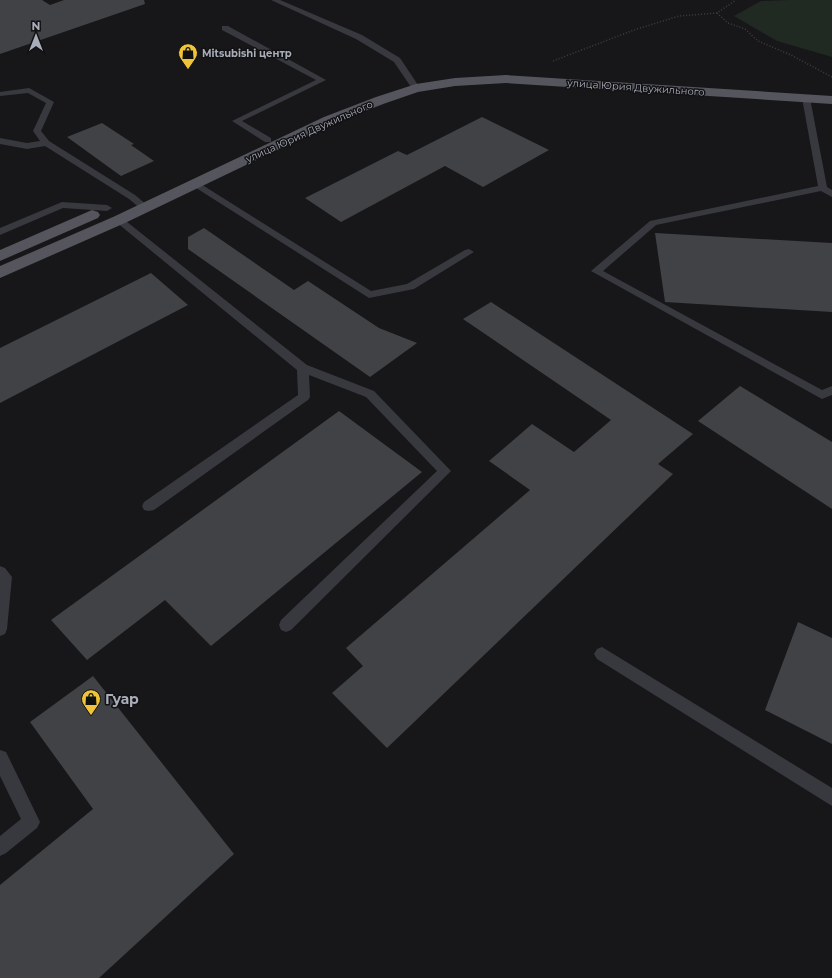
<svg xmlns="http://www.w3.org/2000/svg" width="832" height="978" viewBox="0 0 832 978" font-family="Montserrat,sans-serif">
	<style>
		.green { fill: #212923 }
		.building { fill: #414246 }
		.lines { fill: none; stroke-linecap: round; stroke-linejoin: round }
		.path { stroke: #3e3f45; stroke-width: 1.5; stroke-dasharray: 1 2; stroke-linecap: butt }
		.lane { fill: #38393e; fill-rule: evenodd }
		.primary { fill: #54555d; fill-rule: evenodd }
		.labels { text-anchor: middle; stroke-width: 3; stroke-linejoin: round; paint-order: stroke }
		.far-poi-label { font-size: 10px; font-weight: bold; fill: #a9adb9; stroke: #121214; text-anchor: start }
		.far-street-label { font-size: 10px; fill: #a9adb9; stroke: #121214 }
		.near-poi-label { font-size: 14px; font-weight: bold; fill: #a9adb9; stroke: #121214; text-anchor: start }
	</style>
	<rect width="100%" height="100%" fill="#171719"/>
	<path class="green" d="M789,0h43v57l-55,-16 -43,-25 27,-15z"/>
	<path class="building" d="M0,0h42l8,5 14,-5h80l1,4 -145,50z
		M482,117l67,33 -66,37 -38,-21 -104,56 -36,-24 93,-47 9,4z
		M102,123l32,21 -3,1 23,16 -33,15 -54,-39z
		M204,228l90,62 14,-9 71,47 38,15 -47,34 -182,-128v-12z
		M655,233l177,10v69l-167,-10z
		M151,273l37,32 -188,98v-55z
		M491,302l202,132 -35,30 15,10 -286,274 -55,-55 31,-27 -17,-18 184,-158 -41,-29 43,-37 42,28 37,-32 -148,-101z
		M740,386l92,56v67l-134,-88z
		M339,411l83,61 -211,174 -46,-46 -78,60 -36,-40z
		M798,622l34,16v106l-67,-34z
		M93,676l141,178 -135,124h-99v-93l93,-76 -63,-87z"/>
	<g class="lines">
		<path class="path" d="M717,13l11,10 17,6 13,12 33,14 41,22
			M553,61l81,-31 45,-14 38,-3 19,-13"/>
		<path class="lane" d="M271,0h9l82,35 38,23 20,30 -7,2 -19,-28 -38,-23z
			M222,26h6l98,54 -84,41 29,17v4h-6l-33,-21 84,-41 -94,-50z
			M29,88l25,14 -13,29 8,10 86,54 12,10v4h-6l-12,-10 -84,-53 -18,3 -27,-5v-6l27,5 13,-2 -7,-10 13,-28 -18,-10 -28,3v-4z
			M803,96l7,2 17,89 5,3v7l-11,-6 -165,34 -53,46 219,119 10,-4v9l-10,4 -231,-128 59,-50 168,-35 -16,-88z
			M196,181l175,110 36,-7 58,-34 4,-1 5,3 -60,37 -45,9 -176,-112 -2,-2z
			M62,202l45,3 5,3 -5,3 -44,-3 -63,27v-7z
			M119,217l3,1 185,147 67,26 77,80 -160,159 -5,2 -5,-2 -2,-5 2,-5 156,-149 -71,-74 -57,-22 1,22 -2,3 -154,110 -5,1 -5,-1 -2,-4 2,-4 154,-107 -1,-25 -181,-148 -2,-2 2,-2z
			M0,566l5,2 7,9 -5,52 -2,5 -5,2z
			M602,647l230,141v18l-235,-147 -3,-5 3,-5z
			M0,750l6,2 34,70 -3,6 -31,25 -6,3v-20l21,-17 -21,-43z"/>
		<path class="primary" d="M506,75l326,21v8l-326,-21 -51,3 -37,6 -32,11 -52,20 -209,100 -125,55v-12l113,-49 211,-100 52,-20 40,-13 39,-6z
			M92,210l6,2 2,3 -2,3 -98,43v-11z"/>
	</g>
	<defs>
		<symbol id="shop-pin" viewBox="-11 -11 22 30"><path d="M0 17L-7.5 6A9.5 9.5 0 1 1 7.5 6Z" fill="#efc439" stroke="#121214"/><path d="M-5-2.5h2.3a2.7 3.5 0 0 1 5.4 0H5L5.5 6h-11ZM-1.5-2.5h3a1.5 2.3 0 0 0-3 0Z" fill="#111"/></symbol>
	</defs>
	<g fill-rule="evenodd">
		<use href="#shop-pin" x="177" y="42" width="22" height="30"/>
		<use href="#shop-pin" x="80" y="688" width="22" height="30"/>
	</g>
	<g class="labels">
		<g class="far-poi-label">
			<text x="202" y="57">Mitsubishi центр</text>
		</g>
		<g class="far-street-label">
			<text transform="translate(636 87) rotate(4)" y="4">улица Юрия Двужильного</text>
			<text transform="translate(309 131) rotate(-24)" y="4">улица Юрия Двужильного</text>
		</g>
		<g class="near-poi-label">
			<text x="105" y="704">Гуар</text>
		</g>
	</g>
	<g transform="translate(36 36)" stroke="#121214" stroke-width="3" paint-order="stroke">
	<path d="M0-3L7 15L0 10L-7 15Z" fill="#a9adb9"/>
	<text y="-6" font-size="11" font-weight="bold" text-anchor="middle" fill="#a9adb9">N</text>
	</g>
</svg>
